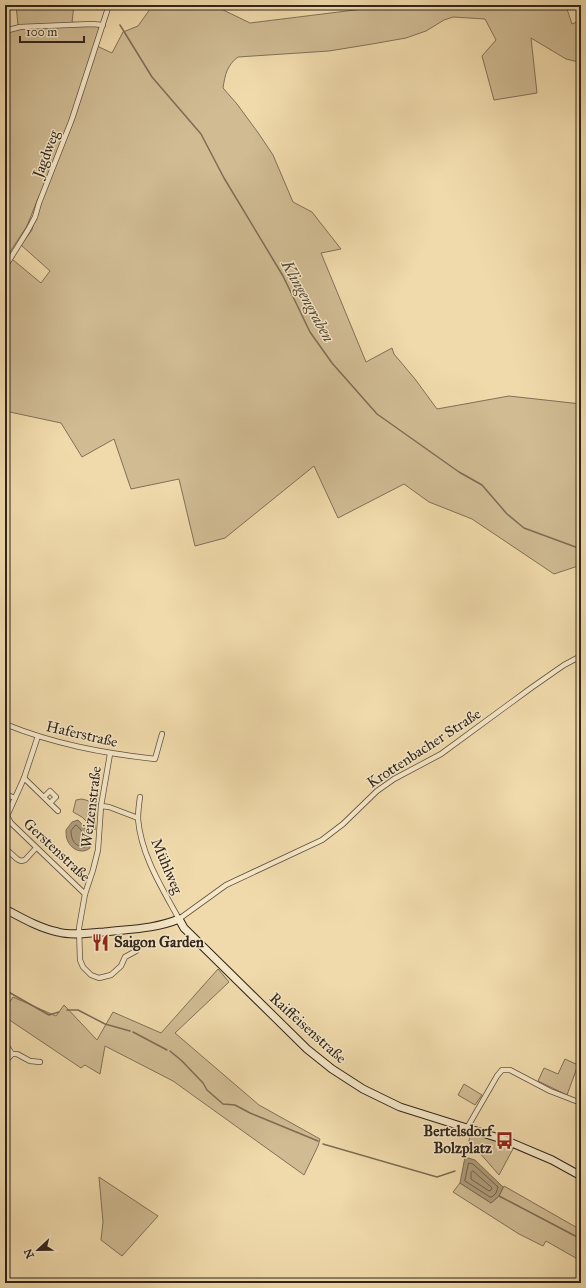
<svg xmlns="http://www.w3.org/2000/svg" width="586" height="1288" font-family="'IM FELL Great Primer',serif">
	<rect width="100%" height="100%" fill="#f0daab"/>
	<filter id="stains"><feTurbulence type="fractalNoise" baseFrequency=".005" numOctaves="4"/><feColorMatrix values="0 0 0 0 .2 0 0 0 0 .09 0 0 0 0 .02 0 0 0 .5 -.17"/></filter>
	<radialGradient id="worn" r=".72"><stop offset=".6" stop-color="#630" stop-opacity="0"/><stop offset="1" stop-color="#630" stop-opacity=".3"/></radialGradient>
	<g fill="#d0bb93" stroke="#807058">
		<path d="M16,5H74L72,22L102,25L97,46L112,53L123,32L138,26L153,5L177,7L183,5H213L250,23L371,8L377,5H569L566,6L572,24L581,20V55L579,62L566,59L531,38L537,93L494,100L482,56L496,40L485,19L453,17L444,20L426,31L406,38L372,44L329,51L238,57C227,65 225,75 223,88L237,104L259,134L273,155L293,202L312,212L341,249L321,253L366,362L392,348L394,354L415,379L437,409L509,396L581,404V565L554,574L472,519L429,502L404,484L338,518L314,466L225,538L195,546L179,479L131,489L114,439L82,457L61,423L5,411V274L12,259L41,283L50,271L21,245L32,230L39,196L27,226L8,255L5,252V29L18,25Z"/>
		<path d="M82,799L96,803L95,830L82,817L73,812L76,800Z"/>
		<path d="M218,969L229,982L175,1033L259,1105L320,1139L318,1146L304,1175L173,1081L105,1046L100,1074L85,1065L81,1068L5,1017V1009L13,997L56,1016L64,1005L97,1040L113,1012L161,1033Z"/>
		<path d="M565,1059L578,1065L567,1095L538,1081L544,1068L558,1074Z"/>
		<path d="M464,1084L482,1095L475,1105L458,1095Z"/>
		<path d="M471,1133L514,1147L499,1175L478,1151L467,1148Z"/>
		<path d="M99,1177L158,1216L122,1256L101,1240L103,1222Z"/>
		<path d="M460,1183L491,1203L499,1196L504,1186L581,1230V1261L546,1241L543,1246L519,1234L453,1192Z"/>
	</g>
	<g fill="#af9c7a" stroke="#7d6c54">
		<path d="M78,820C88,830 88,834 90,848C82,855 70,849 67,839C66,837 66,832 66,830L72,822Z"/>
		<path d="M465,1157L475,1160L503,1187L499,1196L491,1203L460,1183Z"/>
	</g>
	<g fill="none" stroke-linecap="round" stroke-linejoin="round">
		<g stroke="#70604b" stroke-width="1">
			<path d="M76,825C83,830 85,837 86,846L85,847C75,847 71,840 71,831Z"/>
			<path d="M469,1163L473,1164L498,1187L496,1193L492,1197H490L465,1181Z"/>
			<path d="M473,1171L490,1186L492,1188L491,1190L489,1191L471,1179V1173Z"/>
		</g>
		<g stroke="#7d6c54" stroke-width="1.5">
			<path d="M120,25L152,77L201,134L224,178L283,276L310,332L332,363L377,414L459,472L482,485L507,514L524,528L581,549"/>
			<path d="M5,990L49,1015L59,1012"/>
			<path d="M67,1010H78L105,1024L130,1031"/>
			<path d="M133,1032L167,1050"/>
			<path d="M170,1051L182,1061L203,1083L207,1090L223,1104L235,1105L250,1113L318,1141"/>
			<path d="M323,1144L437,1177L455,1171"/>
			<path d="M499,1196L581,1239"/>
		</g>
		<defs>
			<g id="street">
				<path d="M5,31L20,27L92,24L103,25"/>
				<path d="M5,267L28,230L35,217L39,203L72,119L109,5"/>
				<path d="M5,724C54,744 102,753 155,759L162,734"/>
				<path d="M38,736L24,778L7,816L11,823L85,894"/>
				<path d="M110,754L101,806L98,850L93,870L85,894L79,928L80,960L83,967L91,975L99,978L111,975L121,966L125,957L136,951"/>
				<path d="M24,778L58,811"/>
				<path d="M5,794L15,798"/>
				<path d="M44,797L50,791L56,797L50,803"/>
				<path d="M140,797C139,804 138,812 138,819C141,855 162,888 179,919L226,885L322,840L343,824L377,791L394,779L441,754L531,688L564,665L581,656"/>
				<path d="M101,806L109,807L138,818"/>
				<path d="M5,848L17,859L21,861L25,860L36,848"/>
				<path d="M5,962L7,964"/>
				<path d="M5,1043L12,1054L5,1062"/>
				<path d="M12,1054H17L30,1061L40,1062"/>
				<path d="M467,1128L497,1076L502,1070H510L550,1091L581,1103"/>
				<path d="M578,1174L581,1168"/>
			</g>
			<path id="secondary" d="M5,909C22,918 39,928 58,932C72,936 89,933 104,932C129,929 155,929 179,919L184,928L307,1049L332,1069L363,1089L400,1107L505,1140L552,1160L581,1176"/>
		</defs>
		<use href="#street" stroke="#615240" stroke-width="6"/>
		<use href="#secondary" stroke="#31251c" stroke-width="9"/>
		<use href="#street" stroke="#f5e7c8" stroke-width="4.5"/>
		<use href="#secondary" stroke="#f5e7c8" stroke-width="7"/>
	</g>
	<defs>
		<symbol id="restaurant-bare" viewBox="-9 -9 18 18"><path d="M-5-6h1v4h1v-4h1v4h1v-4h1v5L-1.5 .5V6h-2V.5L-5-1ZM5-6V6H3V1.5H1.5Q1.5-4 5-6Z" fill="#8f2418" stroke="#f5e7c8" stroke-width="2.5" paint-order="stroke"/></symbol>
		<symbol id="bus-bare" viewBox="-9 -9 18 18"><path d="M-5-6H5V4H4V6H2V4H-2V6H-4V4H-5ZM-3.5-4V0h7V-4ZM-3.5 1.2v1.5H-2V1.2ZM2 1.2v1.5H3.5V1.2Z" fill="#8f2418" stroke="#f5e7c8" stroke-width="2.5" paint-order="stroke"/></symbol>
	</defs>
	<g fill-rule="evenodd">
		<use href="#restaurant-bare" x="88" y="930" width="25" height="25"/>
		<use href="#bus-bare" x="492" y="1128" width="25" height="25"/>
	</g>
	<g text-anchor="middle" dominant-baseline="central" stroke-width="3" stroke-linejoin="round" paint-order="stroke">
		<g font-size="15" fill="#31251c" stroke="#f5e7c8">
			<text transform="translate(46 154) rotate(-69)">Jagdweg</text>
			<text transform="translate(82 734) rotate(13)">Haferstraße</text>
			<text transform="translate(424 748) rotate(-33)">Krottenbacher Straße</text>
			<text transform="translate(91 807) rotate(-83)">Weizenstraße</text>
			<text transform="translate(57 850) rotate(43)">Gerstenstraße</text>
			<text transform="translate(167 866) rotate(67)">Mühlweg</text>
			<text transform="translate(308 1028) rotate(42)">Raiffeisenstraße</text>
		</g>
		<g font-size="15" font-weight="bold" fill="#31251c" stroke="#f5e7c8" text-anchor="start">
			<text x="114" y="942">Saigon Garden</text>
			<text x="492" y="1131" text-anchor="end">Bertelsdorf<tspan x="492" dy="17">Bolzplatz</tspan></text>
		</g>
		<g font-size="16" font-style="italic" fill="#574938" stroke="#f5e7c8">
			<text transform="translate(308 301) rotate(61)">Klingengraben</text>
		</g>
	</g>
	<rect width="586" height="1288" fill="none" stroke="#f0daab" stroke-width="20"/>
	<rect x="6" y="6" width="574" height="1276" fill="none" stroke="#31251c" stroke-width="2"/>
	<rect x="10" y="10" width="566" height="1268" fill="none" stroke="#31251c"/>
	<g transform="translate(38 1250) rotate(248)" stroke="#f5e7c8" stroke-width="3" paint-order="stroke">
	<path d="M0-3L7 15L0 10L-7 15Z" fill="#31251c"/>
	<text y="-6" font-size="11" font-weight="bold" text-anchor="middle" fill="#31251c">N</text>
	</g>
	<path d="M20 36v6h64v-6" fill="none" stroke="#31251c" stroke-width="2"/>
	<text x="26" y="36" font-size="12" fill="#31251c" stroke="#f5e7c8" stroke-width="3" paint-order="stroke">100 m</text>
	<rect width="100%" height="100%" filter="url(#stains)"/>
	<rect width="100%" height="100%" fill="url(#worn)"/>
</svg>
